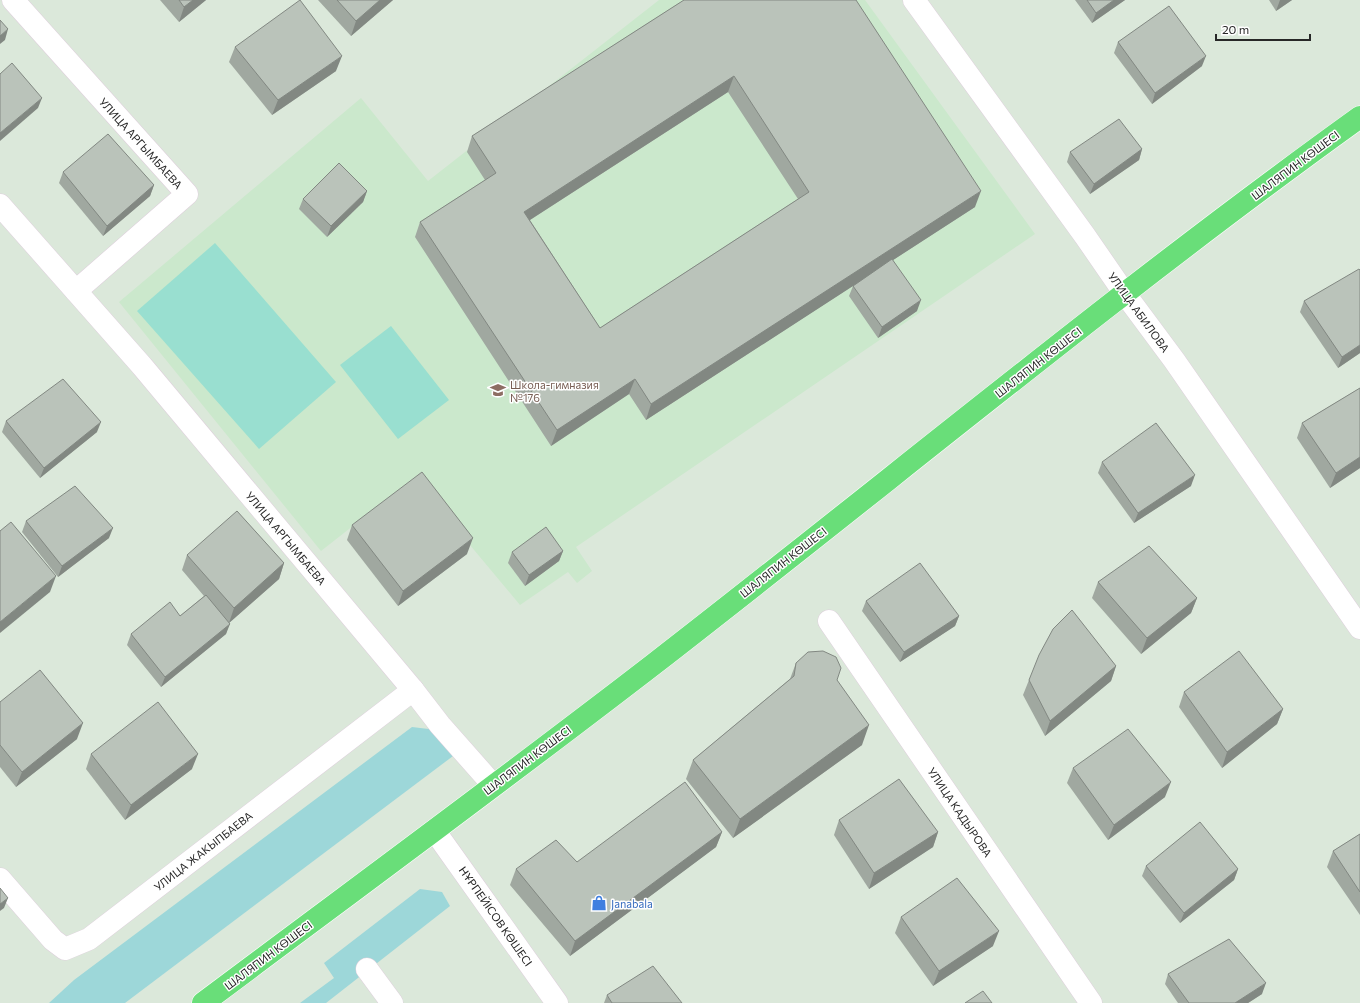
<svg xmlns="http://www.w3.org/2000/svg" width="1360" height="1003" font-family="Commissioner,sans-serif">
	<rect width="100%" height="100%" fill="#dbe8da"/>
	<path fill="#cbe8cc" d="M659,0H865L1035,234L576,547L592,571L577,583L568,572L520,605L414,478L321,551L119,302L361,98L428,181Z"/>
	<g fill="#9dd7d9">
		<path d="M412,727L445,731L461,750L125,1003H49L74,980Z"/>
		<path d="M420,889L442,892L450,906L326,1003H300L334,978L324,963Z"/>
	</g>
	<g fill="#99dfd0">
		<path d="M215,243L336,382L259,449L137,311Z"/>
		<path d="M391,326L449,400L398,439L340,365Z"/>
	</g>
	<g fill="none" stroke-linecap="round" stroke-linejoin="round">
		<defs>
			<g id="minor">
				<path d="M13,0L187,194L76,291"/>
				<path d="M914,0L1085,236L1125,294L1174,360L1360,628"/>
				<path d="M0,205L142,366L413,690L440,725L493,785"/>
				<path d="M829,621L1091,1003"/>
				<path d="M434,830L557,1003"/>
				<path d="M0,879L53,940L65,949L89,939L413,690"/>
				<path d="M367,969L392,1003"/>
			</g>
			<path id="major" d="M203,1003C354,890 505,779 654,664C889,482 1118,291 1360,117"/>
		</defs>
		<use href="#minor" stroke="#ded0dc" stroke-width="23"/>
		<use href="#major" stroke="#fff" stroke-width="23"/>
		<use href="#minor" stroke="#fff" stroke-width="22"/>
		<use href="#major" stroke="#69de79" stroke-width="22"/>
	</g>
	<g fill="#a0a8a0" fill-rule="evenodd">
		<path d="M160,0H206L179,22Z"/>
		<path d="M318,0H393L351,36Z"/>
		<path d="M684,0L975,207L893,260L917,311L878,338L849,296L853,286L854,285L646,420L629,394L551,446L415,237L420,222L485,180L467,152L472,136ZM728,92L798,199L600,328L530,220Z"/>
		<path d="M1075,0H1125L1092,23Z"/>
		<path d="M1269,0H1292L1276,11Z"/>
		<path d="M1118,42L1202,66L1152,104L1114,53Z"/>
		<path d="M235,47L336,71L272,115L229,62Z"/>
		<path d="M1142,149L1139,160L1090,194L1067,162L1070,152Z"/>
		<path d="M63,172L154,185L150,196L103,236L59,183Z"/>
		<path d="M367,191L363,202L327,237L299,209L303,199Z"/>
		<path d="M1360,270V353L1338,368L1300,312L1304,301Z"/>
		<path d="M1360,388V468L1330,488L1297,438L1302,423Z"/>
		<path d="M6,421L97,432L40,478L2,432Z"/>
		<path d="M1102,462L1191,486L1134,523L1098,473Z"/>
		<path d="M26,521L109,538L58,577L22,532Z"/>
		<path d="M352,525L467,554L398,606L347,540Z"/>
		<path d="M563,551L559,561L525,586L508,563L512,552Z"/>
		<path d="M187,555L284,563L279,579L229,623L226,634L161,687L127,645L131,634L180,616L204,596L182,570Z"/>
		<path d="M1098,582L1197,598L1191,613L1141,654L1092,598Z"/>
		<path d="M866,601L959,616L955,626L900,662L862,611Z"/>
		<path d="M796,663L837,680L862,745L733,838L686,779L693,760L790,679Z"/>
		<path d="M1116,666L1111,681L1045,736L1023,695L1029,680Z"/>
		<path d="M1184,692L1283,709L1277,724L1222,768L1179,707Z"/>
		<path d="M0,702L77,739L16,787L0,767Z"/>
		<path d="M91,754L192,769L125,820L86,769Z"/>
		<path d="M1073,768L1165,797L1108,840L1067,783Z"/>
		<path d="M839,820L938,832L933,847L869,889L834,835Z"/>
		<path d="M722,832L716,847L570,956L510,885L516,869L577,862Z"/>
		<path d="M1360,834V915L1327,867L1333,851Z"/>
		<path d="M1146,866L1238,869L1234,880L1180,923L1142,876Z"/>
		<path d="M901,917L993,946L933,986L895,933Z"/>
		<path d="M1168,974L1262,994L1248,1003H1178L1165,984Z"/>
		<path d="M607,995L682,1003H604Z"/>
	</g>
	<g fill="#828882">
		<path d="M193,0H206L179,22L184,7Z"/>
		<path d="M380,0H393L351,36L356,21Z"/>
		<path d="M1114,0H1125L1092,23L1096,13Z"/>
		<path d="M1280,0H1292L1276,11Z"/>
		<path d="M8,29L5,40L0,44V36Z"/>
		<path d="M342,56L336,71L272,115L278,100Z"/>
		<path d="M1206,56L1202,66L1152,104L1155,93Z"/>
		<path d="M734,76L728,92L519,227L524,212Z"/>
		<path d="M42,98L38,108L0,141V133Z"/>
		<path d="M1142,149L1139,160L1090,194L1094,184Z"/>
		<path d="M154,185L150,196L103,236L107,226Z"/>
		<path d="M367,191L363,202L327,237L331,226Z"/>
		<path d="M981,191L975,207L646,420L651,404Z"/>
		<path d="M921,300L917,311L878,338L882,327Z"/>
		<path d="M1360,345V353L1338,368L1342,357Z"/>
		<path d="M635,379L629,394L551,446L557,430Z"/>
		<path d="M101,422L97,432L40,478L44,468Z"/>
		<path d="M1360,457V468L1330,488L1336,473Z"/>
		<path d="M1195,475L1191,486L1134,523L1138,513Z"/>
		<path d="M113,528L109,538L58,577L62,566Z"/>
		<path d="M473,538L467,554L398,606L403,591Z"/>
		<path d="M563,551L559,561L525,586L529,575Z"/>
		<path d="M284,563L279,579L229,623L234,608Z"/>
		<path d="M56,576L50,592L0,633V622Z"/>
		<path d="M1197,598L1191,613L1141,654L1147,638Z"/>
		<path d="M959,616L955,626L900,662L904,652Z"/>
		<path d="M230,624L226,634L161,687L165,677Z"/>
		<path d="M1116,666L1111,681L1045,736L1050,721Z"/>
		<path d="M1283,709L1277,724L1222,768L1227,752Z"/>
		<path d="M83,723L77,739L16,787L22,772Z"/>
		<path d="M869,725L862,745L733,838L740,819Z"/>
		<path d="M198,754L192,769L125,820L131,805Z"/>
		<path d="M1171,782L1165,797L1108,840L1114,825Z"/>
		<path d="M722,832L716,847L570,956L575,941Z"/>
		<path d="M938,832L933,847L869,889L874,873Z"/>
		<path d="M1238,869L1234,880L1180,923L1184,913Z"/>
		<path d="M8,898L4,908L0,911V904Z"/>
		<path d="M999,931L993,946L933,986L939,971Z"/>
		<path d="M1266,983L1262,994L1248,1003H1235Z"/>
	</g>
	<g fill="#bac3ba" stroke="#828882" fill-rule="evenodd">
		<path d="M179,0H193L184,7Z"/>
		<path d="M300,0L342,56L278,100L235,47Z"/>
		<path d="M337,0H380L356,21Z"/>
		<path d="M684,0H856L981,191L651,404L635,379L557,430L420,222L496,173L472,136ZM734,76L809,192L600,328L524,212Z"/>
		<path d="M1087,0H1114L1096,13Z"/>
		<path d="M1169,6L1206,56L1155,93L1118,42Z"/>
		<path d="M0,20L8,29L0,36Z"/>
		<path d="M12,63L42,98L0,133V74Z"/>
		<path d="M1119,119L1142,149L1094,184L1070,152Z"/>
		<path d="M108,134L154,185L107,226L63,172Z"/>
		<path d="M339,163L367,191L331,226L303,199Z"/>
		<path d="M892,259L921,300L882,327L853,286Z"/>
		<path d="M1359,269L1360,270V345L1342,357L1304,301Z"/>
		<path d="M63,379L101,422L44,468L6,421Z"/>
		<path d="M1360,388V457L1336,473L1302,423Z"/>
		<path d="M1156,423L1195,475L1138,513L1102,462Z"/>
		<path d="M422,472L473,538L403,591L352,525Z"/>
		<path d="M75,486L113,528L62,566L26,521Z"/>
		<path d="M237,511L284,563L234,608L187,555Z"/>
		<path d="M11,522L56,576L0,622V531Z"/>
		<path d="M546,527L563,551L529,575L512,552Z"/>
		<path d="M1149,546L1197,598L1147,638L1098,582Z"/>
		<path d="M920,563L959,616L904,652L866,601Z"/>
		<path d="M206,595L230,624L165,677L131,634L170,602L180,616Z"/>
		<path d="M1072,610L1116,666L1050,721L1029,680L1039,655L1053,629Z"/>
		<path d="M823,651L836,657L841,668L837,680L869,725L740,819L693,760L794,676L796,663L808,652Z"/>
		<path d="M1239,651L1283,709L1227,752L1184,692Z"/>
		<path d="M40,670L83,723L22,772L0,745V702Z"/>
		<path d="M158,702L198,754L131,805L91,754Z"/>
		<path d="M1128,729L1171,782L1114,825L1073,768Z"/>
		<path d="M899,779L938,832L874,873L839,820Z"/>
		<path d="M685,782L722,832L575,941L516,869L556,840L577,862Z"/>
		<path d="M1200,822L1238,869L1184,913L1146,866Z"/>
		<path d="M1360,834V892L1333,851Z"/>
		<path d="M957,878L999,931L939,971L901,917Z"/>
		<path d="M0,888L8,898L0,904Z"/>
		<path d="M1229,939L1266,983L1235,1003H1189L1168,974Z"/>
		<path d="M653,966L682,1003H612L607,995Z"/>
		<path d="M983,991L992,1003H965Z"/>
	</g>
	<defs>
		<symbol id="school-bare" viewBox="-9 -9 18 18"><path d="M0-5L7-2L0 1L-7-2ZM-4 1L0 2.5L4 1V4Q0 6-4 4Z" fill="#8d6e63" stroke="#fff" stroke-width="2.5" paint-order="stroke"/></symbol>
		<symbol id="shop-bare" viewBox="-9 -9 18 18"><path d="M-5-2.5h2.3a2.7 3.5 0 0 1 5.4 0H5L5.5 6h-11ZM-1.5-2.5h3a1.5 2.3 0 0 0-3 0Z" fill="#3f7fe0" stroke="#fff" stroke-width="2.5" paint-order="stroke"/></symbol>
	</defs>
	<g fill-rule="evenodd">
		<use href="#school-bare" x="487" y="379" width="22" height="22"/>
		<use href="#shop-bare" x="588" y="892" width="22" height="22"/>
	</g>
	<g text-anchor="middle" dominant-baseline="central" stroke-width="3" stroke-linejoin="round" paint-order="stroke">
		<g font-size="11" fill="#272727" stroke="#fff">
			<text transform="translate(141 143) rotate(48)">УЛИЦА АРГЫМБАЕВА</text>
			<text transform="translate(1295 165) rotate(-37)">ШАЛЯПИН КӨШЕСІ</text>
			<text transform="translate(1139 312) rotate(54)">УЛИЦА АБИЛОВА</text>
			<text transform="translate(1038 362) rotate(-38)">ШАЛЯПИН КӨШЕСІ</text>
			<text transform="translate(286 538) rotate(50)">УЛИЦА АРГЫМБАЕВА</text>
			<text transform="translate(783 562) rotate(-38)">ШАЛЯПИН КӨШЕСІ</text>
			<text transform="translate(527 760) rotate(-37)">ШАЛЯПИН КӨШЕСІ</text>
			<text transform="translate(960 812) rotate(56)">УЛИЦА КАДЫРОВА</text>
			<text transform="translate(203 851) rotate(-38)">УЛИЦА ЖАКЫПБАЕВА</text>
			<text transform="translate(496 916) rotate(55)">НҰРПЕЙІСОВ КӨШЕСІ</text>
			<text transform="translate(268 955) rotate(-37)">ШАЛЯПИН КӨШЕСІ</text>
		</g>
		<g font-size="11" fill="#785e54" stroke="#fff" text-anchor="start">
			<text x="510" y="384">Школа-гимназия<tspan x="510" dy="13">№176</tspan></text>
		</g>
		<g font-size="11" fill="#366cbe" stroke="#fff" text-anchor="start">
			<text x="611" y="903">Janabala</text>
		</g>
	</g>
	<path d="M1216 34v6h94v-6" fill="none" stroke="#272727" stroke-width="2"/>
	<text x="1222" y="34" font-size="12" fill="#272727" stroke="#ffffff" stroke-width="3" paint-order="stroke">20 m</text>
</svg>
